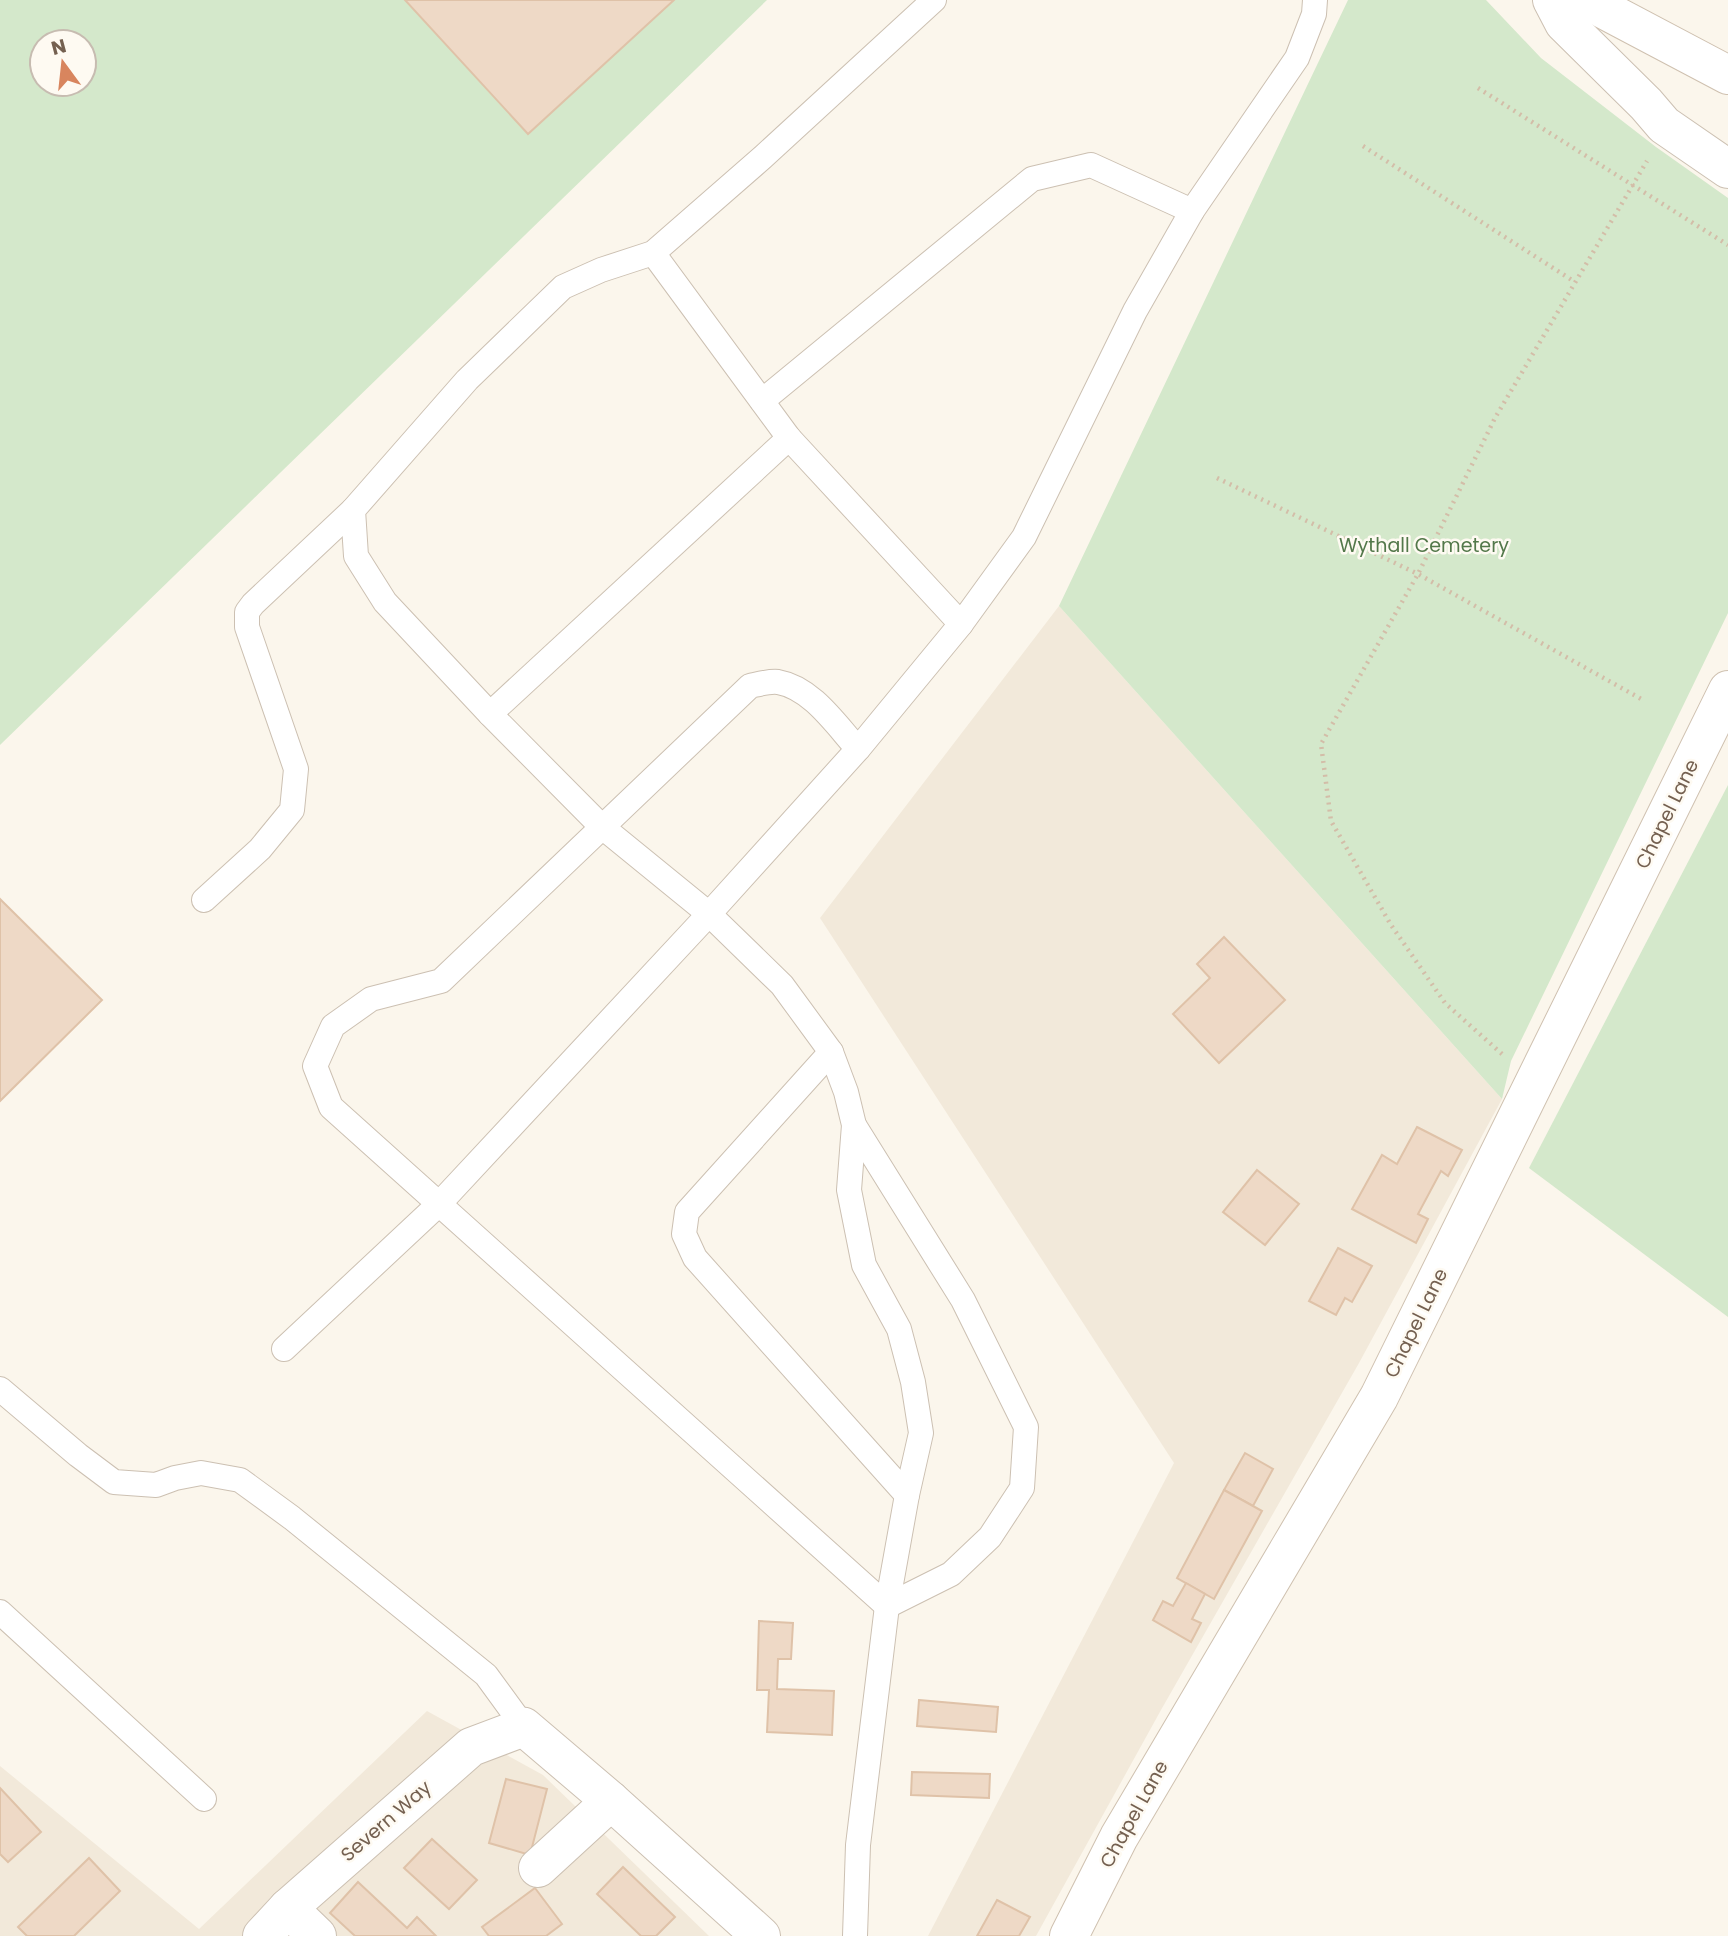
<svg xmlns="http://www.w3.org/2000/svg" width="1728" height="1936" font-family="Poppins,sans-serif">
	<rect width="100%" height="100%" fill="#fbf6ec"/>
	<g fill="#f2e9da">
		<path d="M1059,606L1502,1099L1359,1363L1161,1710L1036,1936H928L1174,1463L820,918Z"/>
		<path d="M427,1711L543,1775L709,1936H0V1766L199,1929Z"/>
	</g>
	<g fill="#d4e8cb" fill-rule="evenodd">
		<path d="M0,0H767L0,745ZM42,42H84V84H42Z"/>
		<path d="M1348,0H1486L1541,58L1656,147L1728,198V613L1511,1061L1502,1099L1059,606Z"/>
		<path d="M1728,785V1317L1529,1168Z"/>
	</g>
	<g fill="#eed9c6" stroke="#dfc2a8" stroke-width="2">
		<path d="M405,0H674L528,134Z"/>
		<path d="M0,899L102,1000L0,1101Z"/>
		<path d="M1224,937L1285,1000L1219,1063L1173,1014L1210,978L1197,964Z"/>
		<path d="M1417,1127L1462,1150L1448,1176L1441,1171L1418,1214L1428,1219L1416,1243L1352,1209L1382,1155L1397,1164Z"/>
		<path d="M1257,1170L1299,1204L1265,1245L1223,1212Z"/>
		<path d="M1338,1248L1372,1266L1352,1302L1345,1298L1336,1315L1309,1301Z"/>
		<path d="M1245,1453L1273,1469L1253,1506L1224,1490Z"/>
		<path d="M1224,1490L1262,1511L1214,1599L1177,1578Z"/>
		<path d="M1186,1583L1205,1594L1192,1619L1201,1623L1191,1642L1153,1620L1163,1601L1173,1606Z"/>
		<path d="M759,1621L793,1623L791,1659H778L777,1689L834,1691L832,1735L767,1732L769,1690H757Z"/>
		<path d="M919,1700L998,1707L996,1732L917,1726Z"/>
		<path d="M912,1772L990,1774L989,1798L911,1795Z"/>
		<path d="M506,1779L547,1789L530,1855L489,1843Z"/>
		<path d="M0,1788L41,1832L8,1862L0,1854Z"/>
		<path d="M432,1839L477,1880L449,1909L404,1868Z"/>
		<path d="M89,1858L120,1891L74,1936H27L18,1927Z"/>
		<path d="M623,1867L675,1917L656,1936H641L597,1894Z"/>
		<path d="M358,1882L407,1928L417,1917L436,1936H355L330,1913Z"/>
		<path d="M535,1888L562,1924L546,1936H489L482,1927Z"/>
		<path d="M997,1900L1030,1917L1019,1936H977Z"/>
	</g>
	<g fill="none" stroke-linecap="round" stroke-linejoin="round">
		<defs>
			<g id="lane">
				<path d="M653,253L789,438L961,624"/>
				<path d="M762,401L1032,179L1091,165L1192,211"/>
				<path d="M490,714L789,438"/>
				<path d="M858,749C836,725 812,688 778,682C769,681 759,684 750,686L441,981L371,999L333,1026L315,1066L331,1107L887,1606"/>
				<path d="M204,900L260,849L292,810L296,769L247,627V612L253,604L353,510"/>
				<path d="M831,1052L687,1212L684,1234L695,1258L907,1495"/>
				<path d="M854,1125L963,1300L1026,1427L1022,1488L990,1537L951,1574L887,1606"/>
				<path d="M284,1349L439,1204L709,914L858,749L961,624L1024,537L1135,311L1192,211L1297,58L1314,14L1315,0"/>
				<path d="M0,1389L78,1455L114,1482L156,1485L175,1478L201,1473L240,1480L292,1518L486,1675L524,1727"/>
				<path d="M0,1612L204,1799"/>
				<path d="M855,1936L858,1845L887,1606L907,1495L921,1433L913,1382L899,1329L864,1265L849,1190L854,1125L846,1092L831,1052L782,985L709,914L601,826L490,714L385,602L356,556L353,510L467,380L563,287L601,270L653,253L763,157L934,0"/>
			</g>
			<g id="street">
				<path d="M1552,0L1564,23L1646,104L1664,125L1728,169"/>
				<path d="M538,1868L611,1801"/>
				<path d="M288,1908L317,1936"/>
				<path d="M262,1936L288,1908L471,1747L524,1727L611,1801L761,1936"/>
			</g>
			<g id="secondary">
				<path d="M1591,0L1603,9L1728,75"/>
				<path d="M1069,1936L1119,1837L1379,1397L1728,690"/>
			</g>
		</defs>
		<use href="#lane" stroke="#ccc0b2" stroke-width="26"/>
		<use href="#street" stroke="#ccc0b2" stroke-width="40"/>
		<use href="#secondary" stroke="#cfc1b0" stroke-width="40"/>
		<g stroke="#d3bda8" stroke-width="4.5" stroke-dasharray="2 5" stroke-linecap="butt">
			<path d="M1478,88L1728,245"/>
			<path d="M1363,146L1575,282"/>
			<path d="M1217,478L1418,574L1643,700"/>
			<path d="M1502,1054L1445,1003L1391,925L1331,821L1321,744L1418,574L1495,418L1647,161"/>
		</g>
		<use href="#lane" stroke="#fff" stroke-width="24"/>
		<use href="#street" stroke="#fff" stroke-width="38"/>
		<use href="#secondary" stroke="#fff" stroke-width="38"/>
	</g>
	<g text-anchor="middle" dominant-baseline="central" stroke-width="5" stroke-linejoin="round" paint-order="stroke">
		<g font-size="19" fill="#53784a" stroke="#fefaf2">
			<text x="1424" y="545">Wythall Cemetery</text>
		</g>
		<g font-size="19" fill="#746050" stroke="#fefaf2">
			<text transform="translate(1667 814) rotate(-64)">Chapel Lane</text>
			<text transform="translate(1416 1323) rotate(-64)">Chapel Lane</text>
			<text transform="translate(1134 1814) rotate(-61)">Chapel Lane</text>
			<text transform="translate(386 1821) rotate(-41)">Severn Way</text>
		</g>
	</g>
	<g transform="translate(63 63) rotate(345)"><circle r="33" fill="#fefaf2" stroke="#c7bcb1" stroke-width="2"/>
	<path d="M0-5L12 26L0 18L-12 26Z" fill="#d8855e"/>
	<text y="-10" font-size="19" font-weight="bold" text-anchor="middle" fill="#746050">N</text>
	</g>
</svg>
